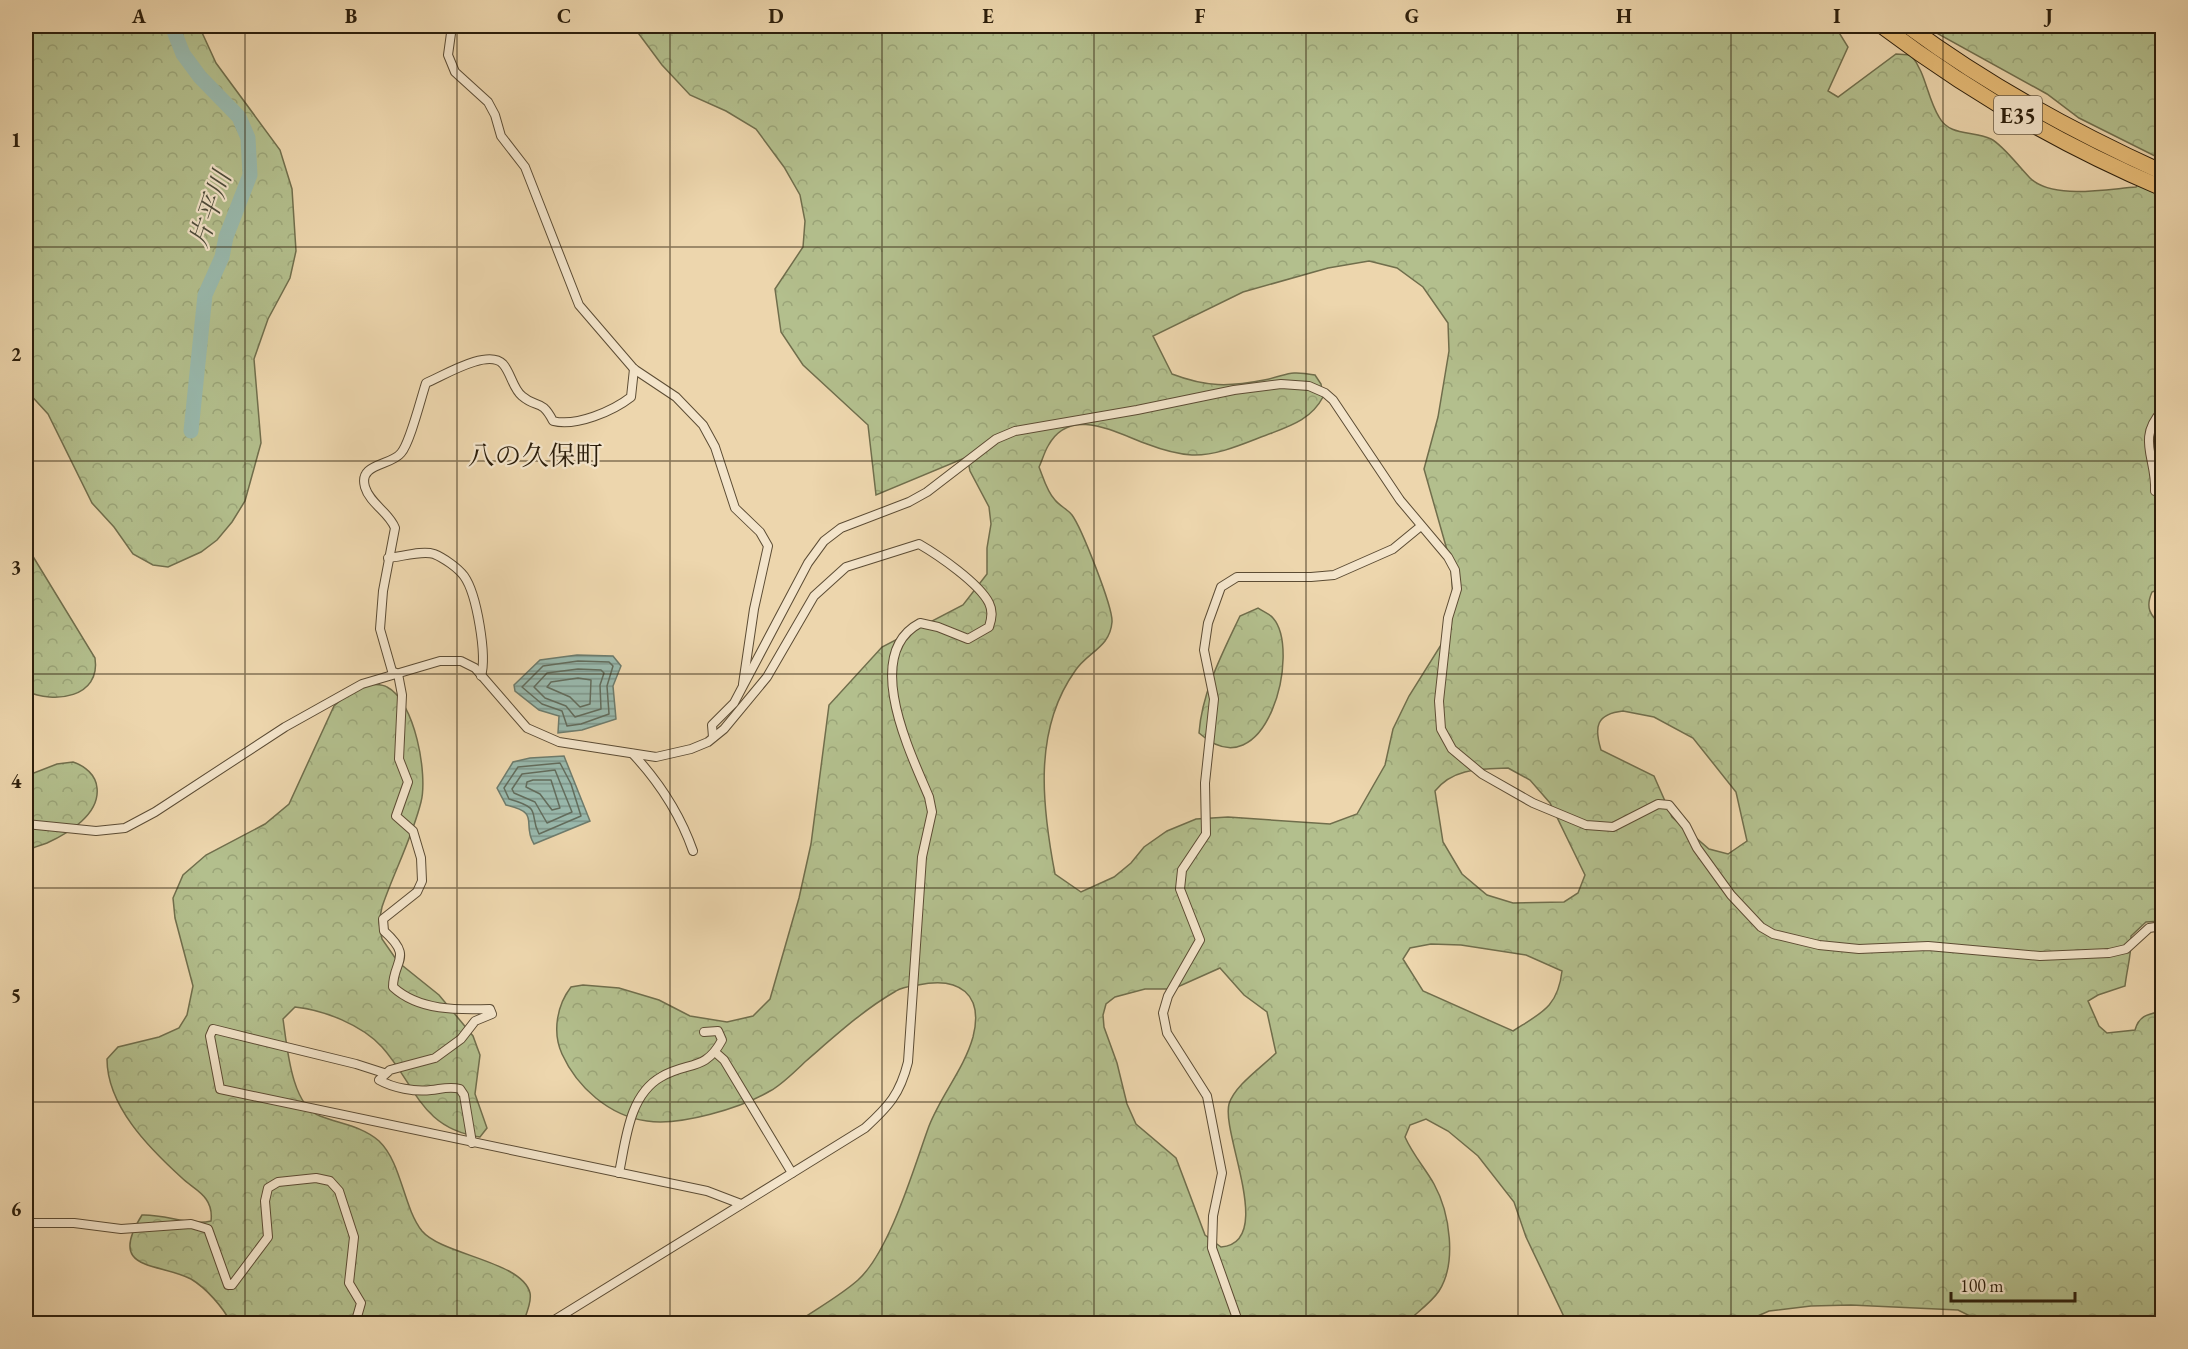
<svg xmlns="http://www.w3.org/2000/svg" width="2188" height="1349" font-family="'EB Garamond','Noto Serif JP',serif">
	<defs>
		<pattern id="forest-crowns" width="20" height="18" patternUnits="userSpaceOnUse" patternTransform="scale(1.5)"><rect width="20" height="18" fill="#b3bf8d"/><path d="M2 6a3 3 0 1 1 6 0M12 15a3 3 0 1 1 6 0" fill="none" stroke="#9aa478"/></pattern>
		<pattern id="water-rules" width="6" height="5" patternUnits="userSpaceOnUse" patternTransform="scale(1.5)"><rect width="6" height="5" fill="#99b9ad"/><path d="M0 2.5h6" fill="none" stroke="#7d968b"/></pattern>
	</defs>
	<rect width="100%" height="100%" fill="#edd6ad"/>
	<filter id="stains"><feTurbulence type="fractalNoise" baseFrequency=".00333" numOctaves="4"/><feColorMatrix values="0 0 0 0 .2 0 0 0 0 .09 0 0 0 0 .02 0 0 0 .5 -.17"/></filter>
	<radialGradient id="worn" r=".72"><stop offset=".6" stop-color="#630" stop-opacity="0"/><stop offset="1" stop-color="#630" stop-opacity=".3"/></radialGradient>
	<g fill="url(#forest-crowns)" stroke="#706e4c" stroke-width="1.5" fill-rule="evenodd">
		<path d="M26,26H199L216,63L280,150L292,189L296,251L290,278L268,319L254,359L261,443L245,501L232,522L217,540L201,552L168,567L153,565L133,554L114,527L92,503L48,414L26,390Z"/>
		<path d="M633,26H1759L1770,28L1776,26H1835L1848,47L1828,91L1838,97L1896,54L1911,55C1926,73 1927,97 1939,117C1950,137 1973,130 1991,139C2003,145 2020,168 2030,178C2052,200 2107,189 2136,187L2161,159L2079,118L2047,94L1931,30L1928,26H2162V588L2152,592C2145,608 2150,615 2162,626V921L2146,922L2131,936C2132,953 2127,968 2125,986L2098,995L2088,1001L2099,1026L2107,1033L2135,1030C2139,1015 2149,1014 2162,1011V1323H1984L1958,1310L1851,1305L1811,1306L1769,1311L1742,1323H1567L1526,1237L1514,1202L1478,1156L1448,1131L1426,1119L1410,1125L1405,1137C1413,1155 1425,1168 1434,1184C1450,1213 1457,1263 1439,1291C1431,1303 1416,1313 1406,1323H796C816,1309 840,1296 858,1280C890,1251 914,1167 929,1126C941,1095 964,1069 973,1037C984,994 959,976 918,985C911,986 902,987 896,991C863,1010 835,1036 806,1061C795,1071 783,1084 770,1091C741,1108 681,1126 647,1121C609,1116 577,1087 562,1054C552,1032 557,1005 571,987L583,985L619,988L659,1000L690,1016L727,1022L753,1016L770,999L799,898L811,844L829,705L882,647L963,605L987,574V548L991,524L989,507L970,471L967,457L876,495L868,425L803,365L781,332L775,289L803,247L805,221L800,195L784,167L756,129L726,111L690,95L662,65ZM1369,261L1397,268L1423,287L1448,323L1449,351L1438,417L1424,469L1451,564L1453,599L1451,629L1409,696L1393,729L1385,765L1357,814L1330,824L1228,817L1196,819L1167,831L1144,847L1131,863L1114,877L1081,892L1055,874C1042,806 1033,730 1075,671C1087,652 1110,648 1112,622C1113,607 1081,527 1072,515C1067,509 1060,506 1055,500C1047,492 1043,477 1039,467C1042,461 1044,453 1048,446C1070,405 1116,433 1147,444C1160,449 1178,454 1192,455C1219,456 1247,442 1272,433C1293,425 1312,418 1323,397L1321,384L1315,375C1287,370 1289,375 1264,380C1229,387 1206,387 1172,374L1153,336L1243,292L1328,268ZM1623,711L1654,717L1693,738L1736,792L1747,841L1728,854L1709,849L1672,817L1654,776L1601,750C1594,727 1596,714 1623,711ZM1508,768L1530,780L1550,803L1585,875L1578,893L1564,902L1513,903L1487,895L1462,874L1443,842L1435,791C1453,768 1480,769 1508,768ZM1431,944L1461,945L1526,955L1562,971C1558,1007 1541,1013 1513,1031L1423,991L1403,959L1410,948ZM1220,968L1244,995L1267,1012L1276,1053C1262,1067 1235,1085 1229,1104C1221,1134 1276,1243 1221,1247L1205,1235L1176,1158L1136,1124L1127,1104L1117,1063L1104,1027L1103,1015L1106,1004L1115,997L1145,989H1173Z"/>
		<path d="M26,545L95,658C101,698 54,704 26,691Z"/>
		<path d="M1258,608C1262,611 1270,614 1273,618C1302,651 1266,793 1199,733C1202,692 1222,654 1240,616Z"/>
		<path d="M369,684C374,685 383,684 387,687C415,701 428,775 421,802C412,838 394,872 382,907L379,922L382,939L398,962L439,995L473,1036L480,1055L475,1094L487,1128L480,1137C420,1128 416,1085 382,1047C362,1025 324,1010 295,1007L283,1019C287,1045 291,1106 320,1116C340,1124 362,1126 379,1141C402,1163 403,1207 422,1231C442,1255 522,1261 530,1293C532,1302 526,1315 523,1323H231C223,1307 206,1288 191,1279C158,1262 106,1272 142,1215C165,1214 191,1226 211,1221C212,1213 211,1206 206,1199C201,1191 189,1185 182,1178C149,1148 107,1106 107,1059L118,1047L159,1037L179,1028L187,1015L193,986L175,918L173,898L183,875L206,855L265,824L289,804L334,706L353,689Z"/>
		<path d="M73,762C85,766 96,775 97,788C100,814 69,833 47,843C39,846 32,847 26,852V776L57,764Z"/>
	</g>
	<g fill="url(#water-rules)" stroke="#6d7b6c" stroke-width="1.5">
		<path d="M577,655L613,656L621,666L613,686L616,719L582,730L558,733L559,716L539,710L515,691L514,685L540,660Z"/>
		<path d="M564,756L590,821L534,844C521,823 542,813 506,805L497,788L513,762L530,758Z"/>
	</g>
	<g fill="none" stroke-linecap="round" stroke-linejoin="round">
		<g stroke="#626c5c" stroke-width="1.5">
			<path d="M578,661L609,662L613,666L607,686L609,714L581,724L567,726L562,711L542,704L522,687L543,666Z"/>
			<path d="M578,669L601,670L604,673L600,685L601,709L575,717L566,706L545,698L534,687L547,673Z"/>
			<path d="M578,678L591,680L590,704L580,707L570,697L547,687L551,682Z"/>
			<path d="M560,763L571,784L581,816L539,834C528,813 544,809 509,799L504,788L518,767Z"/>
			<path d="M555,770L572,812L547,823L535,802L514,793L512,789L522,774Z"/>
			<path d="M533,780H551L560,808L552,810L540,794L526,787L527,782Z"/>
		</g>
		<path stroke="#99b9ad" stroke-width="15" d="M172,26L183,54L200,77L239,117L248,138L250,175L226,237L222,257L205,295L191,431"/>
		<defs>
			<g id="minor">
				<path d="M452,26L448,55L455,72L488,102L495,115L501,136L525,167L579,305L634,369L676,397L703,425L715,447L735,508L760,532L768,546L754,609L743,684"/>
				<path d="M2155,491C2157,459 2136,439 2162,411"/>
				<path d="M388,558C401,557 422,550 434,554C444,558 458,568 464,576C477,594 487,656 481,676"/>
				<path d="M713,737L712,725L734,703L808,563L824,541L841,528L909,502L927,492L996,439L1015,431L1137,410L1234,390L1281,384L1309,386L1325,393L1333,400L1400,500L1448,557L1455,570L1457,589L1448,618L1439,701L1441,729L1452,749L1482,774L1533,803L1586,825L1613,827L1658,804L1669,805L1686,826L1697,848L1731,895L1761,927L1773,934L1819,945L1859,949L1928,946L2040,956L2109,953L2126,949L2149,928L2162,926"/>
				<path d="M633,754C660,783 680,814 693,851"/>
				<path d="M26,824L96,831L125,828L155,812L285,727L362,684L440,661H461L475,668L527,728L559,742L656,757L691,749L708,742L724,729L767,677L814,596L846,567L919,544C938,555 979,583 989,603C993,611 992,618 989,627L968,639L938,627L920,623C861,654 911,754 929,797L932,812L922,857L908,1062C900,1094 889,1106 865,1128L548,1324"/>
				<path d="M715,1052L724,1060L792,1173"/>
				<path d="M384,1073L356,1064L213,1029L210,1036L220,1089L707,1191L741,1204"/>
				<path d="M472,1143L464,1095L460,1089C450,1086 441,1089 431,1090C415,1092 393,1088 379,1080L390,1070L435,1058L461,1039L475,1021L492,1014L490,1009C458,1010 419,1011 393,987C393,960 414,958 384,931L383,919L417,892L422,881L421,858L413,831L396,816L408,782L399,759L402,695L398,674L392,671L380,629L383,591L395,528C389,512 370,504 365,487C358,463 391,466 401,453C410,443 421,398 426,383C443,376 488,348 503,364C511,373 513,389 522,396C537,409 541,398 553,421C576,427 613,411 631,397L634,369"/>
				<path d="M619,1173C626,1140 629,1095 661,1077C688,1061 705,1072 722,1040L718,1031L704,1032"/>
				<path d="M26,1223H74L121,1229L191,1224L208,1229L228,1285H232L268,1237L265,1201L268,1188L278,1182L316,1178L330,1181L339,1191L354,1237L349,1283L361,1303L355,1324"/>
				<path d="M1239,1324L1212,1248L1213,1216L1222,1173L1207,1096L1167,1033L1163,1013L1168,996L1200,940L1180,889L1182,870L1206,834L1205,783L1214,699L1204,650L1208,623L1221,587L1237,577H1311L1334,575L1393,549L1421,526"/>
			</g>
			<g id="motorway">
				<path d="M1882,26C1968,91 2063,146 2162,188"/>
				<path d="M1908,26C1986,84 2074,132 2162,172"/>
			</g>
		</defs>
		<use href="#minor" stroke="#5c4c34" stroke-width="10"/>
		<use href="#motorway" stroke="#2c1e0b" stroke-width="17"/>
		<use href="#minor" stroke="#f3e4ca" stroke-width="8"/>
		<use href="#motorway" stroke="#e6bb76" stroke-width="15"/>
	</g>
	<path fill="none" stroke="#2c1e0b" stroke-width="1.5" stroke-opacity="0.55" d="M245,26V1324M457,26V1324M670,26V1324M882,26V1324M1094,26V1324M1306,26V1324M1518,26V1324M1731,26V1324M1943,26V1324M26,247H2162M26,461H2162M26,674H2162M26,888H2162M26,1102H2162"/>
	<g text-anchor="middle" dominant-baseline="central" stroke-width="4.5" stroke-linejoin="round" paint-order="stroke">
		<rect fill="#f3e4ca" stroke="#685944" stroke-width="1.5" x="1994" y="96" width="48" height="38" rx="4.5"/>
		<g font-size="22" font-weight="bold" fill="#2c1e0b">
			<text x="2018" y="115">E35</text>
		</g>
		<g font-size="26" font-style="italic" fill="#4d4c3c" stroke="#f3e4ca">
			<text transform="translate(210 209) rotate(-71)">片平川</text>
		</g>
		<g font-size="27" fill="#2c1e0b" stroke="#f3e4ca">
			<text x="535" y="455">八の久保町</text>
		</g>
	</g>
	<rect width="2188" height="1349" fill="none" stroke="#edd6ad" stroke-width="66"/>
	<path d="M1951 1292v9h124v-9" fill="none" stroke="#2c1e0b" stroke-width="3"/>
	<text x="1960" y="1292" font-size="18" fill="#2c1e0b" stroke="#f3e4ca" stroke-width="4.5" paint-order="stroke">100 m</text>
	<rect x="33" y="33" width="2122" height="1283" fill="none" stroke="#2c1e0b" stroke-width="2"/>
	<g font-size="20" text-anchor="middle" font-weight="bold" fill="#2c1e0b">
		<text x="139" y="23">A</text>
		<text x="351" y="23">B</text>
		<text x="564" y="23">C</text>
		<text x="776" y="23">D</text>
		<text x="988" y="23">E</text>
		<text x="1200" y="23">F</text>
		<text x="1412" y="23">G</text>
		<text x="1624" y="23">H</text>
		<text x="1837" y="23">I</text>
		<text x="2049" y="23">J</text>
		<text x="16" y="147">1</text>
		<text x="16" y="361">2</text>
		<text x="16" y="574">3</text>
		<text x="16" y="788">4</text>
		<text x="16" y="1002">5</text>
		<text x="16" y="1216">6</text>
	</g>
	<rect width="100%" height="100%" filter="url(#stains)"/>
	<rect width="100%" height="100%" fill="url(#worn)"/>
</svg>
